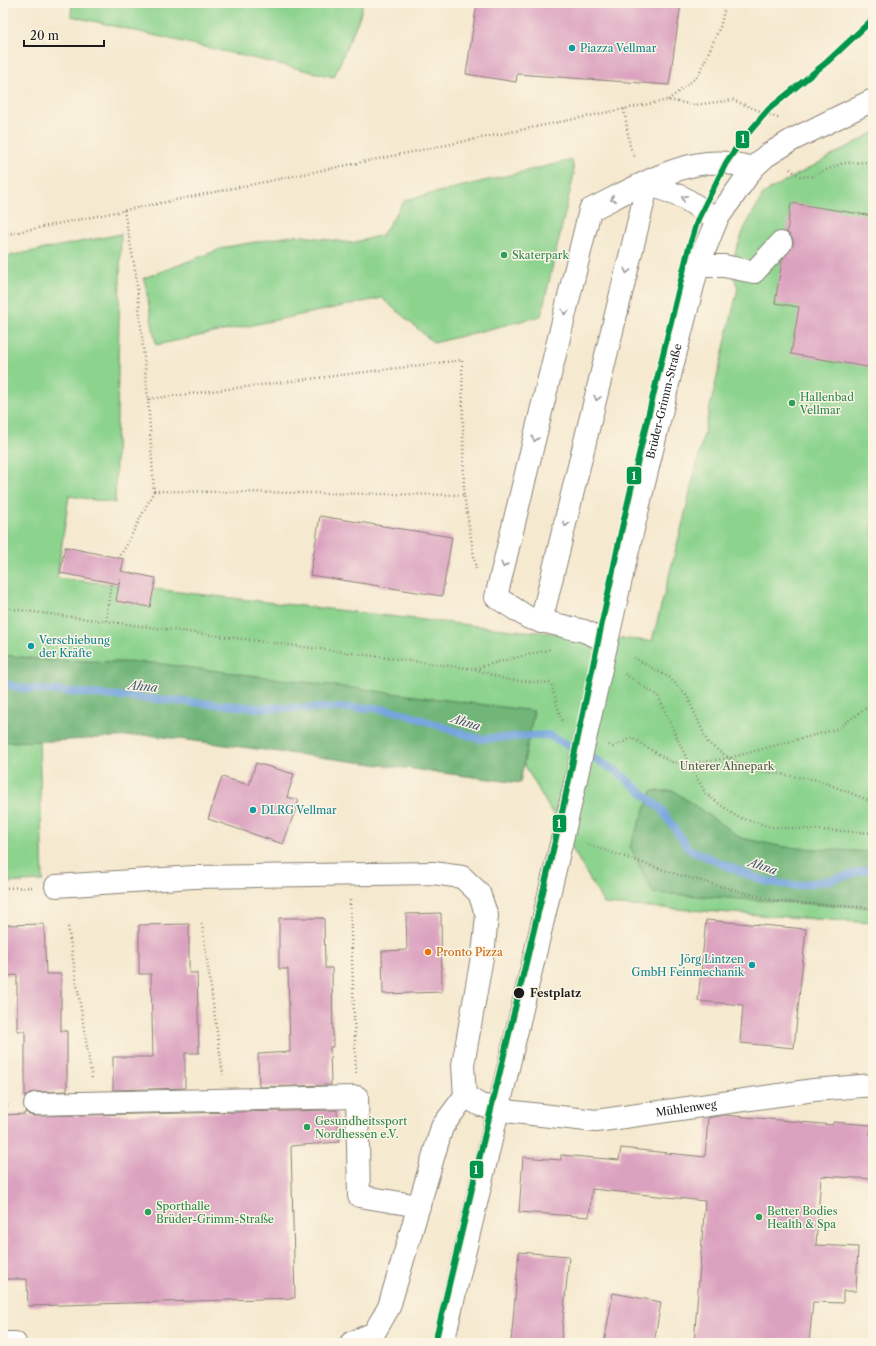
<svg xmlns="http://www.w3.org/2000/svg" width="876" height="1346" font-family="'Libre Caslon Text',serif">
	<rect width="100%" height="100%" fill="#fcf5e5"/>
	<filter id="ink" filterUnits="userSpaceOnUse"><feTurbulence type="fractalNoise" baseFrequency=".025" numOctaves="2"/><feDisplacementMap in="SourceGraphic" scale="8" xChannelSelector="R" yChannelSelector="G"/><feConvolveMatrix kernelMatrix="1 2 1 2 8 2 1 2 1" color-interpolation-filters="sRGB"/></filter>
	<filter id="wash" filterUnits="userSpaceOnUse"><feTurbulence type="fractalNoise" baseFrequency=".012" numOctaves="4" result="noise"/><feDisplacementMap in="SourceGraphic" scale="16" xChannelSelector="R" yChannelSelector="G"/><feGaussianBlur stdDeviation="0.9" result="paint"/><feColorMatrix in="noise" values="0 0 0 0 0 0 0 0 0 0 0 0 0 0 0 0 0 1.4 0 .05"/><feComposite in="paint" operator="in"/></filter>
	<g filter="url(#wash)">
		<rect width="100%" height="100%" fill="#f5e9cf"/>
		<g fill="#8cd38e" stroke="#547855">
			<path d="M72,3H363L360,16L334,77L71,16Z"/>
			<path d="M873,133V923L604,904L524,764L3,720V257L121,234L115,503L69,496L57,578L512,630L652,641L684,518L738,288L730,267L744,229L764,193Z"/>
			<path d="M572,160L574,174L541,316L434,343L382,298L156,345L144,278L226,247L296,235L352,243L382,235L405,200Z"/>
			<path d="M39,739L43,881L3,883V740Z"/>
		</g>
		<g fill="#71b579" stroke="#46684a">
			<path d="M3,655L48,660L154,663L534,711L520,783L148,735L52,741L3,742Z"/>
			<path d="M652,791H674L741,838L784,847L873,852V908L653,893L630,846Z"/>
		</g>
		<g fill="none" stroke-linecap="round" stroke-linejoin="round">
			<path stroke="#74a4de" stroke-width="8" d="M3,683L21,688L261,708H375L399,712L479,739L549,735L617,771L661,809L689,849L741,872L765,881L795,886L830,880L870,869H873"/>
		</g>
		<g id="blocks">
			<g fill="#dba2c0">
				<path d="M477,3H681L669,85L517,74L516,82L466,74Z"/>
				<path d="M791,203L873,216V368L791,354L799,307L775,303L782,260L793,245V239L787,232Z"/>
				<path d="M320,516L452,537L442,596L310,575Z"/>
				<path d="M65,547L124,559L121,571L156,578L150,607L116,601L120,578L119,584L60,573Z"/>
				<path d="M256,763L294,774L287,797L299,800L283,844L208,819L222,777L249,785Z"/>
				<path d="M441,913L442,992L383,994L382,951L407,950L406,914Z"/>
				<path d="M279,918H324L325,968H332L333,1047H330L331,1085L259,1087L258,1054L290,1052L288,969H279Z"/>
				<path d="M706,920L806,929L794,1048L740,1043L743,1005L698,1001Z"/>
				<path d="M44,924L46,974H61V1031H67V1091L35,1092L29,1093L25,1097V1031H17V975L3,976V925Z"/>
				<path d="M189,924V973H197L199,1053H185V1088L113,1090V1057H153L151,974H139V925Z"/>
				<path d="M337,1110L339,1142L291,1146L295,1298L28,1306L27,1279H3V1115L25,1114V1111L29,1115L35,1116Z"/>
				<path d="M724,1115L833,1125V1122L871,1125L870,1135H873V1179L821,1176L816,1245L858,1247L856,1291H843V1303L813,1302L809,1343H694L705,1201L592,1189L589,1217L519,1212L523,1157L561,1160V1155L619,1160L621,1148L705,1157L708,1118Z"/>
				<path d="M519,1252L569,1256L561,1343H511Z"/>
				<path d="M613,1293L661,1302L654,1343H604Z"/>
			</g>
		</g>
	</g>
	<g filter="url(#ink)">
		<use href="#blocks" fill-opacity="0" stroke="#888276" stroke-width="1"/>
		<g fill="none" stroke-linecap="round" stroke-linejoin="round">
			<defs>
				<g id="minor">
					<path d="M698,266H724L754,272L781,243"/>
					<path d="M541,622L648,183L684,198L717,219"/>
					<path d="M607,641L584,631L529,618L496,597L590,210C625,193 668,167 707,163C722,161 738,164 753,168"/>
					<path id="s1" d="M593,704L621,579L673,363L698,266L717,219L753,168L766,156L792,140L873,100"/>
					<path d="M56,886L194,877L433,873L462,877L479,893L487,916L484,946L463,1065L465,1096"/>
					<path d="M35,1104L357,1097L359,1196L419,1206"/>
					<path d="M3,1343H15"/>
					<path id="s2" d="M351,1343L374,1333L389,1307L442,1127L465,1096L480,1105L514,1112L596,1121L814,1090L873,1085"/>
					<path d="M443,1343L569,810"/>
				</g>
			</defs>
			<use href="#minor" stroke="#888276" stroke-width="24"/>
			<g stroke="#888276" stroke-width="2.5" stroke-dasharray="1 3" stroke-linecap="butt">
				<path d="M668,100L698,76L720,27L726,3"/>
				<path d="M624,109L630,147L636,159"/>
				<path d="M790,169L801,177L812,176L843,163L869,162L873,160"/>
				<path d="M124,210L136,275L148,399L462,360L464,495"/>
				<path d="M3,235L668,100L694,105L733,100L780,119"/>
				<path d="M148,399L154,491L464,495L476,569"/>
				<path d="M117,558L124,550L154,491"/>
				<path d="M3,608L474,669L508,680L551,683L561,719L564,721"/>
				<path d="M106,621L111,583"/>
				<path d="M634,658L670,678L687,696L708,743L729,758L753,770L818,780L873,802"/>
				<path d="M475,669L490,664L551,649"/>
				<path d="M625,674L658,696L689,764L706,794L737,817L772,827L873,833"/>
				<path d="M609,745L613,747L632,738L671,762L689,764L729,758L837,729L873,703"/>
				<path d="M586,844L679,875L779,902L873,908"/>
				<path d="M3,888L32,887"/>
				<path d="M350,900L356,1073"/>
				<path d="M202,924L223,1075"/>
				<path d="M68,927L92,1079"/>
				<path d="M3,1106L11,1105"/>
			</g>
			<use href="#minor" stroke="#fff" stroke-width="22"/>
			<defs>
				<path id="minor-bridge" d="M569,810L593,704"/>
			</defs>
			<use href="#minor-bridge" stroke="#888276" stroke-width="24" stroke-linecap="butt"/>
			<use href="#minor-bridge" stroke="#fff" stroke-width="22"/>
			<defs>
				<path id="tram-1" d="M435,1343L563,808L621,532L645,429L688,251L698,219L726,163L739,144L769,109L827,62L873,19"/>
			</defs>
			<use href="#tram-1" stroke="#fcf5e5" stroke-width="9"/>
			<use href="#tram-1" stroke="#00954b" stroke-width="6"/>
		</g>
		<defs><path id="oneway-chevron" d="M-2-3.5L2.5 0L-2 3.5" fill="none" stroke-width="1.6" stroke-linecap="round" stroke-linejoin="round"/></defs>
		<g stroke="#999">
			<use href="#oneway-chevron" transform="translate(684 198) rotate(-153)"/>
			<use href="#oneway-chevron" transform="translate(613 199) rotate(155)"/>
			<use href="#oneway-chevron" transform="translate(627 271) rotate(104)"/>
			<use href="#oneway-chevron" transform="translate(565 312) rotate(104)"/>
			<use href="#oneway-chevron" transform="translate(597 398) rotate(104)"/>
			<use href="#oneway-chevron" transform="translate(535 439) rotate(104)"/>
			<use href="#oneway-chevron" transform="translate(566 524) rotate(104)"/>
			<use href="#oneway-chevron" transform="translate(504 565) rotate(104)"/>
		</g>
	</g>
	<g fill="#0f9aa8" stroke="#fcf5e5" stroke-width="1.5">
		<circle cx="572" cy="48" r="4"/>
		<circle cx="31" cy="646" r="4"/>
		<circle cx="253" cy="810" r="4"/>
		<circle cx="752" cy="965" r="4"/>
	</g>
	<g fill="#2e9e5b" stroke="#fcf5e5" stroke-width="1.5">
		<circle cx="504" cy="255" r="4"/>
		<circle cx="792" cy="403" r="4"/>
		<circle cx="307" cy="1127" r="4"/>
		<circle cx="148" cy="1212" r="4"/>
		<circle cx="759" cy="1217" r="4"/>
	</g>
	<circle fill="#e8710a" stroke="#fcf5e5" stroke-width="1.5" cx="428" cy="952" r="4"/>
	<circle fill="#1c1c1c" stroke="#fcf5e5" stroke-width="1.5" cx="519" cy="993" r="6"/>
	<g text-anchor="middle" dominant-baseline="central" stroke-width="3" stroke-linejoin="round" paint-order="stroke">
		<g font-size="11" fill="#0d838f" stroke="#fcf5e5" text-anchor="start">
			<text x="580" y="48">Piazza Vellmar</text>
			<text x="39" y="640">Verschiebung<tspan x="39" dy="13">der Kräfte</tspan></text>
			<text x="261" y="810">DLRG Vellmar</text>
			<text x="744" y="959" text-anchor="end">Jörg Lintzen<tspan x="744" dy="13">GmbH Feinmechanik</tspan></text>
		</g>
		<g font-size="11" fill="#27864d" stroke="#fcf5e5" text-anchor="start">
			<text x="512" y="255">Skaterpark</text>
			<text x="800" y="397">Hallenbad<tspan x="800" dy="13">Vellmar</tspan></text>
			<text x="315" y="1121">Gesundheitssport<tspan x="315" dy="13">Nordhessen e.V.</tspan></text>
			<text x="156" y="1206">Sporthalle<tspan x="156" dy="13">Brüder-Grimm-Straße</tspan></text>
			<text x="767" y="1211">Better Bodies<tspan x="767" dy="13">Health &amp; Spa</tspan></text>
		</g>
		<g font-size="11" fill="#1c1c1c" stroke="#fcf5e5">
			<text stroke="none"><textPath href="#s1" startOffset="311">Brüder-Grimm-Straße</textPath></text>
			<text stroke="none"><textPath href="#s2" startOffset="507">Mühlenweg</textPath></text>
		</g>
		<g font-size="11" fill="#435c44" stroke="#fcf5e5">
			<text x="727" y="766">Unterer Ahnepark</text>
		</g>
		<g font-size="11" fill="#c56008" stroke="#fcf5e5" text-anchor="start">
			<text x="436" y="952">Pronto Pizza</text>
		</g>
		<g font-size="11" font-weight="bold" fill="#1c1c1c" stroke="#fcf5e5" text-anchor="start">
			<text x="530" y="993">Festplatz</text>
		</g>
		<g font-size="12" font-style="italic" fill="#445973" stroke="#fcf5e5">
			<text transform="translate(143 686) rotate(5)">Ahna</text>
			<text transform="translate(466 722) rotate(17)">Ahna</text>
			<text transform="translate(763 866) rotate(18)">Ahna</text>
		</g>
	</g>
	<g stroke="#fcf5e5" stroke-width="1.5">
		<rect x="735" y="130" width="15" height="19" rx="4" fill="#00954b"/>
		<rect x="626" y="466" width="16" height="19" rx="4" fill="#00954b"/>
		<rect x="552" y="814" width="15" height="19" rx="4" fill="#00954b"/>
		<rect x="469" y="1160" width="15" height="19" rx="4" fill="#00954b"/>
	</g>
	<g font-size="11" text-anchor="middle" font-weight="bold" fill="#fff">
		<text x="743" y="143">1</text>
		<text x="634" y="480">1</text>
		<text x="559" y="828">1</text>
		<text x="476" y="1174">1</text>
	</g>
	<rect width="876" height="1346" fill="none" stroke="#fcf5e5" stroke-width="16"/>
	<path d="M24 40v6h80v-6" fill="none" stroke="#1c1c1c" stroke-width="2"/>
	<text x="30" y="40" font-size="12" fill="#1c1c1c" stroke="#fcf5e5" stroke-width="3" paint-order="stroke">20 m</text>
</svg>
